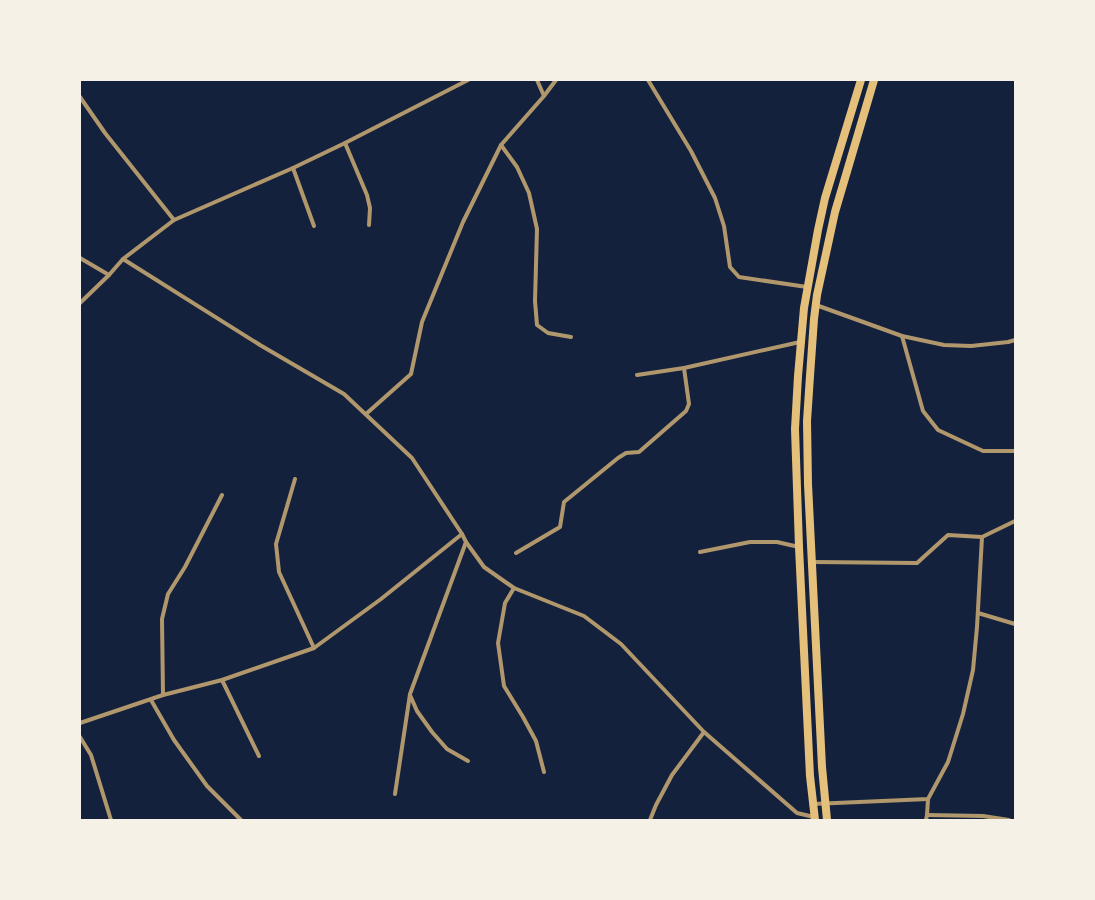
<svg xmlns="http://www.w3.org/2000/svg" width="1095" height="900" font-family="'Source Sans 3',sans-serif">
	<rect width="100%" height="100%" fill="#14213d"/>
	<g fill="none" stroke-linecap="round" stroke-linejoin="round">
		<g stroke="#b1986c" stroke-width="4">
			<path d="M537,80L544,96"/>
			<path d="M648,80L691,151L715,198L724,226L730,267L739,277L807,287"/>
			<path d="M80,97L105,133L174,220"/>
			<path d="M345,143L367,195L370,208L369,225"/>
			<path d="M501,145L517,167L529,193L537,229L535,301L537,325L548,333L571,337"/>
			<path d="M293,168L314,226"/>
			<path d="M80,258L109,275"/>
			<path d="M123,259L260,345L344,394L412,458L462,534L466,542L484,567L514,588L584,616L621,644L704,732L797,813L814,817"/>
			<path d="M80,303L109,275L123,259L174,220L293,168L345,143L468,80"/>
			<path d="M816,305L902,336L944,345L971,346L1008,342L1015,340"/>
			<path d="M902,336L923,411L938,430L983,451H1015"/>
			<path d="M637,375L684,368L800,342"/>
			<path d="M366,414L411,374L422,322L463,222L501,145L544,96L556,80"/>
			<path d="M295,479L276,544L279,572L314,648"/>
			<path d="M700,552L750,542H777L799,547"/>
			<path d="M516,553L560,527L564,502L618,458L626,453L639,452L686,411L689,404L684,368"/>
			<path d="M812,562L917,563L948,535L982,537L1015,521"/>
			<path d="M514,588L505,603L498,643L504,686L523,717L536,741L544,772"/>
			<path d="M978,613L1015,624"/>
			<path d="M222,680L259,756"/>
			<path d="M163,695L162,619L168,594L185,567L222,495"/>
			<path d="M410,695L417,711L432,732L447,749L468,761"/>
			<path d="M151,700L174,740L207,786L241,820"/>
			<path d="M80,723L163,695L222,680L314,648L381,599L462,534"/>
			<path d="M80,737L91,755L111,820"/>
			<path d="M395,794L410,694L466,542"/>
			<path d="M813,804L928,799L948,762L963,714L973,670L977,627L982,537"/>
			<path d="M927,815L983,816L1009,820"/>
			<path d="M650,820L656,805L672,775L704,732"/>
			<path d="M926,820L927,815L928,799"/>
		</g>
		<g stroke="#e5c07b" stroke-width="8">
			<path d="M815,820L810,776L799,547L795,429L798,376L804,308L818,230L825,198L861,80"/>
			<path d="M827,820L822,767L808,484L807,421L810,376L814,319L817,295L835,212L874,80"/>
		</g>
	</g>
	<rect width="1095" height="900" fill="none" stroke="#f6f1e7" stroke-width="162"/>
</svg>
